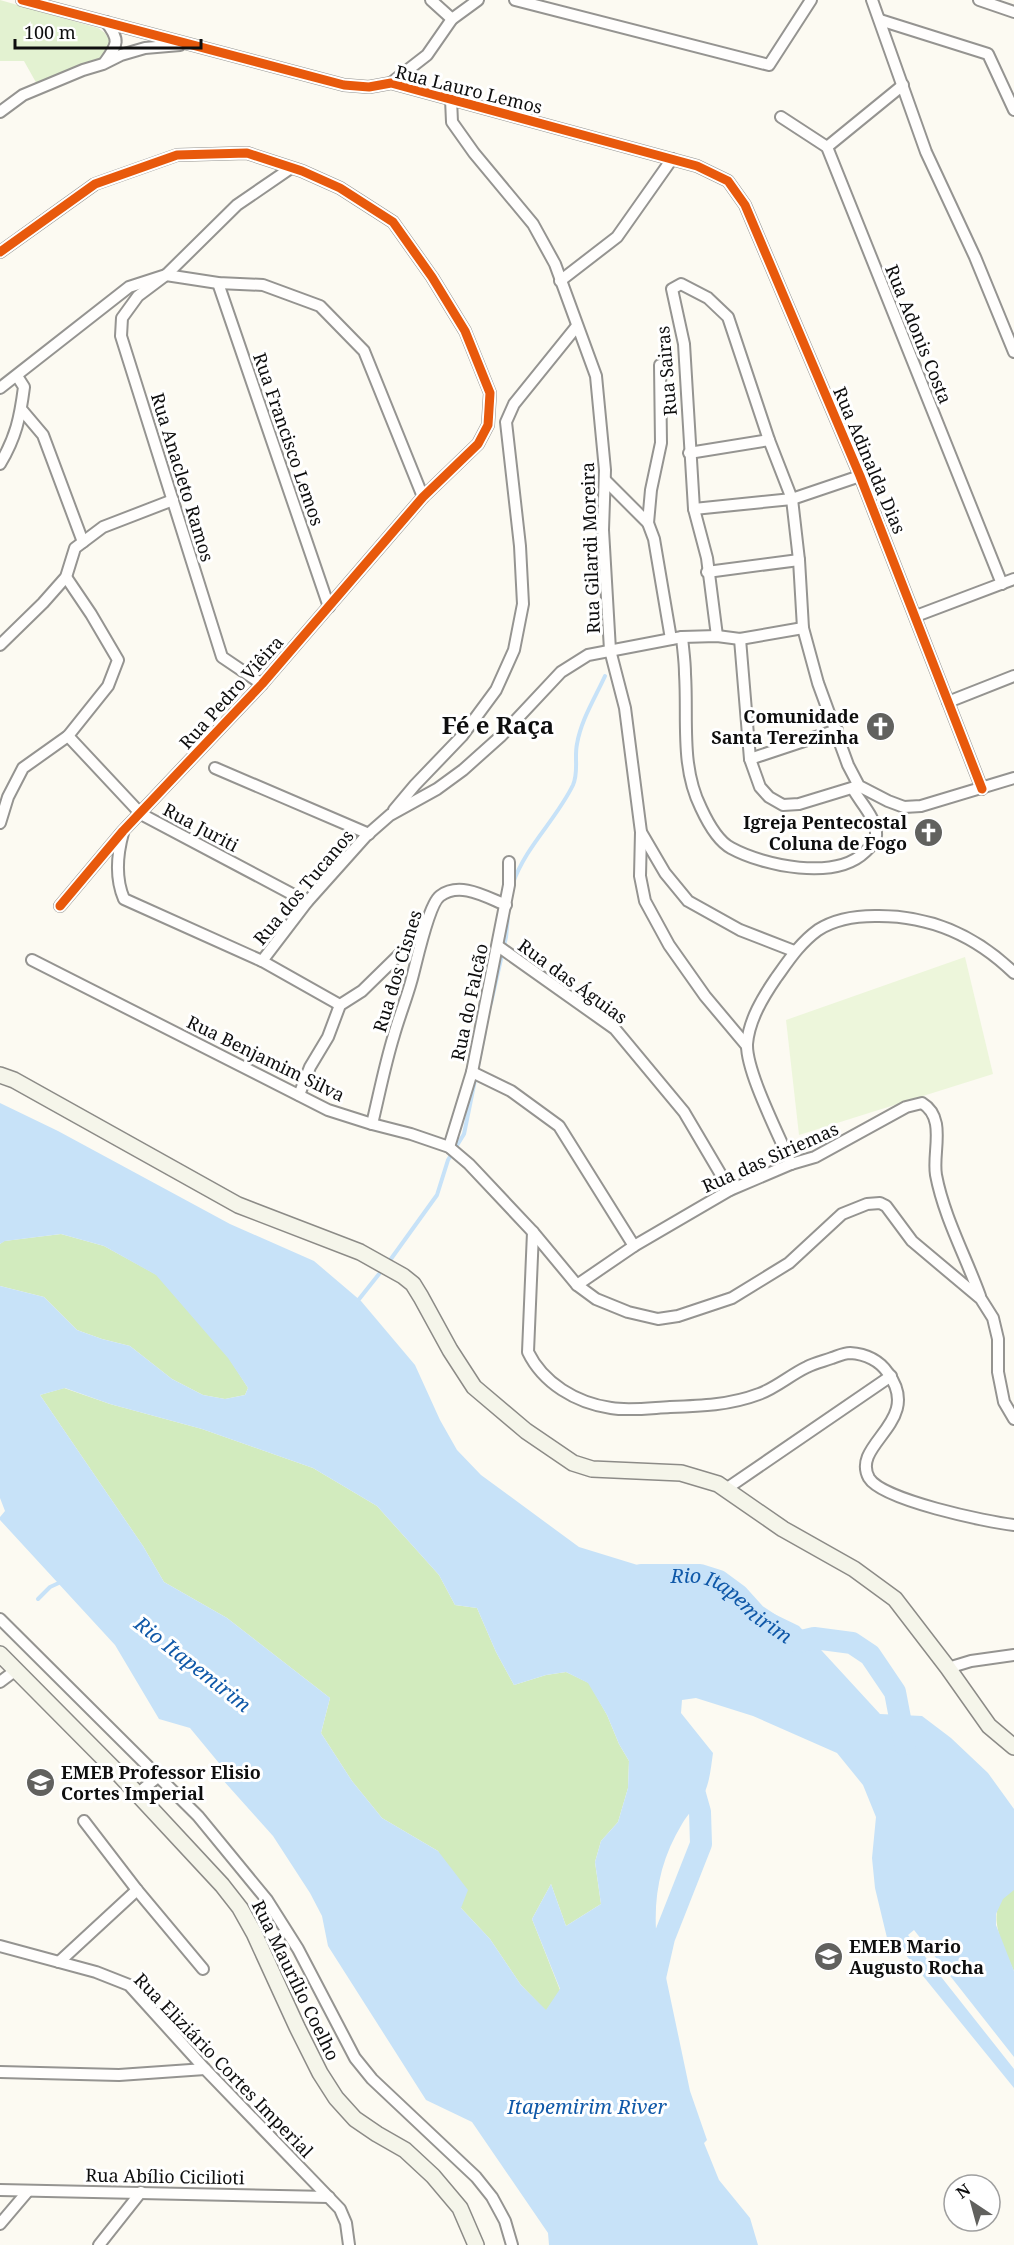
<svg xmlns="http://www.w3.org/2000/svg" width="1014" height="2245" font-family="'Noto Serif',serif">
	<rect width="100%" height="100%" fill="#fcfaf2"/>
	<path fill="#e3f2d1" d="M0,0L98,28L105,33L112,45L100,58L38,86L24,61H0Z"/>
	<g fill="#d2ebbe">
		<path d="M61,1234L104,1246L157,1275L229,1358L248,1388L245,1395L225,1399L203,1395L172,1379L130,1346L102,1339L77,1330L44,1297L0,1286V1244L4,1241Z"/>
		<path d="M64,1388L110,1404L202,1429L313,1468L377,1506L439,1575L455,1605L477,1608L496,1652L514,1685L546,1675L566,1672L589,1683L607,1715L619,1744L629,1761L628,1788L618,1822L601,1841L595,1862L601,1904L566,1926L551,1884L532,1919L560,1990L546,2011L521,1985L490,1939L461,1908L438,1851L382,1818L352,1781L321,1733L330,1698L227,1618L164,1582L143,1546L40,1395Z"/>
		<path d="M1011,1890H1014V1971C1004,1946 982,1911 1011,1890Z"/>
	</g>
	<path fill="#edf6db" d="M965,957L993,1074L799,1135L786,1020Z"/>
	<path fill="#c7e2f8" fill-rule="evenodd" d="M0,1103L58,1131L230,1224L314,1261L361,1301L415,1365L440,1420L457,1450L481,1475L579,1547L709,1587L768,1611L799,1626L880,1714L922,1716L951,1738L988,1773L1014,1809V1890L1003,1899L996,1914V1925L1014,1971V2057L914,1930L908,1935L1014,2069V2088L897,1944L888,1942L875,1888L872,1858L876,1817L863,1785L837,1753L753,1716L696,1698L682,1700L681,1713L713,1753C711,1767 710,1781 704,1794C698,1805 688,1813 682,1824C662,1857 654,1891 656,1930L690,2091L707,2140L704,2143L719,2180L750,2218L758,2245H549L548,2233L472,2122L426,2100L328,1946L322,1916L310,1893L273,1836L222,1779L228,1774L190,1728L159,1719L115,1645L0,1520V1517L5,1511L0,1498V1286L44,1297L77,1330L102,1339L130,1346L172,1379L203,1395L225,1399L245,1395L248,1388L228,1358L156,1275L104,1246L61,1234L5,1241L0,1244ZM65,1388L110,1404L202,1429L313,1468L377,1506L439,1575L455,1605L477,1608L496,1652L514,1685L546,1675L566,1672L588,1683L607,1715L619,1744L629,1761L628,1788L618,1822L601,1841L595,1862L601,1904L566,1926L551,1884L532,1919L560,1989L546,2010L521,1985L490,1939L461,1908L468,1890L438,1851L382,1818L352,1781L321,1733L330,1698L227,1618L164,1582L143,1546L40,1395Z"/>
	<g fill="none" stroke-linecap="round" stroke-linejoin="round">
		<g stroke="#c7e2f8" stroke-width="4">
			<path d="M513,883C526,846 556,820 573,785C579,771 574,758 577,744C581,720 595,698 605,676"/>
			<path d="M491,1003L506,937L508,917"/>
			<path d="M388,1263L437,1195L448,1160L464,1134L485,1031"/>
			<path d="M356,1303L383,1269"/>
			<path d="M38,1599L50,1587L61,1582"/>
		</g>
		<g stroke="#c7e2f8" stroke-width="22">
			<path id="s1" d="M641,1575H700L719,1581L738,1595L756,1615L797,1642L814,1638L852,1643L870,1655L895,1692L905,1744"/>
			<path d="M654,1982L664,1938L701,1844L700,1812L689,1773"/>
		</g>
		<defs>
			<g id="street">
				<path d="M22,0L344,85L369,87L391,83L697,166L728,181L745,205L860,476L982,789"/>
				<path d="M431,0L452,19"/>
				<path d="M515,0L769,65L811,0"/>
				<path d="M872,0L926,152L975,257L1014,352"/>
				<path d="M979,0L1014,12"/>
				<path d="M880,20L988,54L1014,110"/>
				<path d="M105,62C118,44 120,40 106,22"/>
				<path d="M391,83L427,55L452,19L478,0"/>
				<path d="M451,99L452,122L474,153L533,224L555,264L596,376L605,470L603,530L610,650L625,708L641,832L665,873L688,901L740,930L794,951"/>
				<path d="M0,112L23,95L83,70L103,64L121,55L145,48L180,45"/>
				<path d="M781,117L827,147L1002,584"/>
				<path d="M827,147L903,85"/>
				<path d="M0,252L95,184L177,155L247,153L302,171L340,188L393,222L432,277L465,331L490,393L488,425L478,444L423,497L262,684L123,831L60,906"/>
				<path d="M560,281L617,237L672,159"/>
				<path d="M218,283L329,607"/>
				<path d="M0,388L129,287L166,275L218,283L263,285L320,306L364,351L423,497"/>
				<path d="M21,409L43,435L83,542"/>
				<path d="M689,453L769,440"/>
				<path d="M0,464C16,437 20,418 24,387L17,376"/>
				<path d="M605,480L648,523L654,539L671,639"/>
				<path d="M694,509L792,499L860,476"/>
				<path d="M648,523L651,490L661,443L660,365"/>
				<path d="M707,572L799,560"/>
				<path d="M916,616L1014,579"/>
				<path d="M717,636L707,558L694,509L684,344L672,289L681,284L708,298L728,317L769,440L792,499L799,560L803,628L818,683L848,765L859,786L888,801L904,807L921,806L1014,778"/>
				<path d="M682,637C683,649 685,661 685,674C688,719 680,766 701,808C707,821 718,841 731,848C764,866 835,881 865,852C871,846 877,842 876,833C876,818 860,802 853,789"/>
				<path d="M740,639L750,759L760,787L769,797L783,805L799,804L858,786"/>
				<path d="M0,645L43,603L66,577L75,548L103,527L173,500"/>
				<path d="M262,684L222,657L121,336L122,318L138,296L166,275L237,205L291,168"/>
				<path d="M948,702L1014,676"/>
				<path d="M68,736L141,814L307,902"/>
				<path d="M750,759L837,730"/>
				<path d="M215,768L369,834"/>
				<path d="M394,810L415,785L462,736L496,690L514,650L523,604L520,546L506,422L514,404L577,326"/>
				<path d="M0,823L8,797L23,768L68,736L108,686L118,660L91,614L66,577"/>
				<path d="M641,832L640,876L645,901L669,945L705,996L747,1046"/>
				<path d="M123,833C117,855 115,878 124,899L262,961L340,1005"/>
				<path d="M498,946L615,1029L684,1112L730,1190"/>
				<path d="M32,960L328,1110L372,1124L411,1134L449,1147L469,1164L533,1232L577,1285L596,1299L628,1312L658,1319L678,1316L732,1298L789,1263L842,1214L867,1204L880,1203L886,1206L912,1241L981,1299L993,1318L998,1339V1372L1004,1402L1014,1419"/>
				<path d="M262,961L307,902L366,836L390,815L437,789L463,770L501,736L561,672L588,655L682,637L717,636L740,639L803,628"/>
				<path d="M472,1072L511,1091L559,1126L634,1246"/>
				<path d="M299,1095L310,1067L328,1037L340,1005L362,991L407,947L425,923"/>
				<path d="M372,1124C379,1095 385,1064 394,1035C399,1017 406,1000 411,982C416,965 428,905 440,896C460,881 486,897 506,905"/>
				<path d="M449,1147L472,1072L509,885V862"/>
				<path d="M791,1164C780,1137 746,1072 747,1044C749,1020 763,997 776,978C789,960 800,943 818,930C835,919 855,916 875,916C929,915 975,935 1014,973"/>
				<path d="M533,1232L528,1352C543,1383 576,1403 611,1408C629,1411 651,1408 670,1407C701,1406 730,1405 759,1394C776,1388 790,1375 807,1367C815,1363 824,1361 832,1358C838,1356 844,1353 850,1353C866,1354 879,1360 888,1373C924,1422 850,1444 869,1478C882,1500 987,1522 1014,1525"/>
				<path d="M577,1285L634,1246L730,1190L791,1164L815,1157L906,1107L922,1103C947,1118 932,1152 936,1175C944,1217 966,1257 980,1296"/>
				<path d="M726,1489L891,1376"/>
				<path d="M0,1619L198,1816L267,1900L298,1949L355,2058L372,2079L476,2177L492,2197L505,2221L512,2245"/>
				<path d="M948,1668L971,1661L1014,1655"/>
				<path d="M0,1682L16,1670"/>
				<path d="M137,1794L159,1776"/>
				<path d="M84,1821L137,1890L203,1969"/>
				<path d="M0,1946L96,1972L129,1985L205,2069L340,2209L346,2223L349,2245"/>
				<path d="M59,1962L137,1890"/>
				<path d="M0,2072L119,2075L205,2069"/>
				<path d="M0,2190L329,2197"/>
				<path d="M0,2224L28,2191"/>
				<path d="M99,2245L141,2192"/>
			</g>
			<g id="secondary">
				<path d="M0,1075L14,1080L238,1205L360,1252L403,1276L413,1284L421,1297L450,1350L474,1387L526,1431L573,1463L592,1469L681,1473L718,1484L783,1529L854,1569L895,1599L948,1668L989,1726L1014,1747"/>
				<path d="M0,1654L116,1771L222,1885L240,1908L254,1933L297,2027L320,2073L336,2098L355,2119L377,2134L405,2150L433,2176L460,2208L476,2245"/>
			</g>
		</defs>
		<use href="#street" stroke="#959491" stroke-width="14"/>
		<use href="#secondary" stroke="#8c8b87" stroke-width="18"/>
		<use href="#street" stroke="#fffefd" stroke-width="10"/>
		<use href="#secondary" stroke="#f5f5ea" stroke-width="15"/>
		<defs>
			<g id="cycleway">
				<path d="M22,0L344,85L369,87L391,83L697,166L728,181L745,205L860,476L982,789"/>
				<path d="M0,252L95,184L177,155L247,153L302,171L340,188L393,222L432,277L465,331L490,393L488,425L478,444L423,497L262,684L123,831L60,906"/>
			</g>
		</defs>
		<use href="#cycleway" stroke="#fff" stroke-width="13"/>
		<use href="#cycleway" stroke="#e8590c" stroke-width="9"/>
	</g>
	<defs>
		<symbol id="church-disc" viewBox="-11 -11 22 22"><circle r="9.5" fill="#61615e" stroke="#fff"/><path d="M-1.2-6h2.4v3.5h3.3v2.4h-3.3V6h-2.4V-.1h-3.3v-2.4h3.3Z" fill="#fff"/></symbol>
		<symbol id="school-disc" viewBox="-11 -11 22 22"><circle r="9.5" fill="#61615e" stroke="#fff"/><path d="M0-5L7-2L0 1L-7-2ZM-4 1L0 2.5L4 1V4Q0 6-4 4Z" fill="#fff"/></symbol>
	</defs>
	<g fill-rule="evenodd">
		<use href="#church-disc" x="864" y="710" width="33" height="33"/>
		<use href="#church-disc" x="912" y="816" width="33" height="33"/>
		<use href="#school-disc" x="24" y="1766" width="33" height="33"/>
		<use href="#school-disc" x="812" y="1940" width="33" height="33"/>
	</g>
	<g text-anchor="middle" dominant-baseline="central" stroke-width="6" stroke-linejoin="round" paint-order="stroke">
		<g font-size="18" fill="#0e0e0e" stroke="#fff">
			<text transform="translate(469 89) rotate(14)">Rua Lauro Lemos</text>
			<text transform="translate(919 334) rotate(68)">Rua Adonis Costa</text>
			<text transform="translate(666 371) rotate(-95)">Rua Sairas</text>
			<text transform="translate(289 439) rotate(71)">Rua Francisco Lemos</text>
			<text transform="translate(870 460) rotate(67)">Rua Adinalda Dias</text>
			<text transform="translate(183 477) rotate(73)">Rua Anacleto Ramos</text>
			<text transform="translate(590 548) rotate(-92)">Rua Gilardi Moreira</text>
			<text transform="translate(231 692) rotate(-48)">Rua Pedro Viêira</text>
			<text transform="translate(201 827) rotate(28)">Rua Juriti</text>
			<text transform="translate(303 887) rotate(-50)">Rua dos Tucanos</text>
			<text transform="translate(397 971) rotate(-73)">Rua dos Cisnes</text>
			<text transform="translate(573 981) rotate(36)">Rua das Águias</text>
			<text transform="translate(469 1002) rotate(-78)">Rua do Falcão</text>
			<text transform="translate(266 1058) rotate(26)">Rua Benjamim Silva</text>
			<text transform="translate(770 1157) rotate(-24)">Rua das Siriemas</text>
			<text transform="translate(296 1980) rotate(64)">Rua Maurílio Coelho</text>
			<text transform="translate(224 2065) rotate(46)">Rua Eliziário Cortes Imperial</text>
			<text transform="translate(165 2176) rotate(1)">Rua Abílio Cicilioti</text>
		</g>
		<g font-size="18" font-weight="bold" fill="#0e0e0e" stroke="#fff" text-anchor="end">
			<text x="859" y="716">Comunidade<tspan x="859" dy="21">Santa Terezinha</tspan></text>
			<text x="907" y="822">Igreja Pentecostal<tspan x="907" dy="21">Coluna de Fogo</tspan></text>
			<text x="61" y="1772" text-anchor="start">EMEB Professor Elisio<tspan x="61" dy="21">Cortes Imperial</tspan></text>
			<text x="849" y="1946" text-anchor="start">EMEB Mario<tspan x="849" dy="21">Augusto Rocha</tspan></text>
		</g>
		<g font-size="20" font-style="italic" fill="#0f58a8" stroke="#fff">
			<text stroke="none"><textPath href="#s1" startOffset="100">Rio Itapemirim</textPath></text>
			<text transform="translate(193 1664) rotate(38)">Rio Itapemirim</text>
			<text x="587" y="2106">Itapemirim River</text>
		</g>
		<g font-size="24" font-weight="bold" fill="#0e0e0e" stroke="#fff">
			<text x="498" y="724">Fé e Raça</text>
		</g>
	</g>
	<g transform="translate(972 2203) rotate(324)"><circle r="28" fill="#ffffff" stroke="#9f9f9f" stroke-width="1.5"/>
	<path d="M0-4.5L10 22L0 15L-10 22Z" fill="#61615e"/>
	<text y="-9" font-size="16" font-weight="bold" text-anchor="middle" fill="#0e0e0e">N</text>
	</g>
	<path d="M15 39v9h186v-9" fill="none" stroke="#0e0e0e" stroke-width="3"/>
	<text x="24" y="39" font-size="18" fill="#0e0e0e" stroke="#ffffff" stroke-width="4.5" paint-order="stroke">100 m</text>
</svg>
